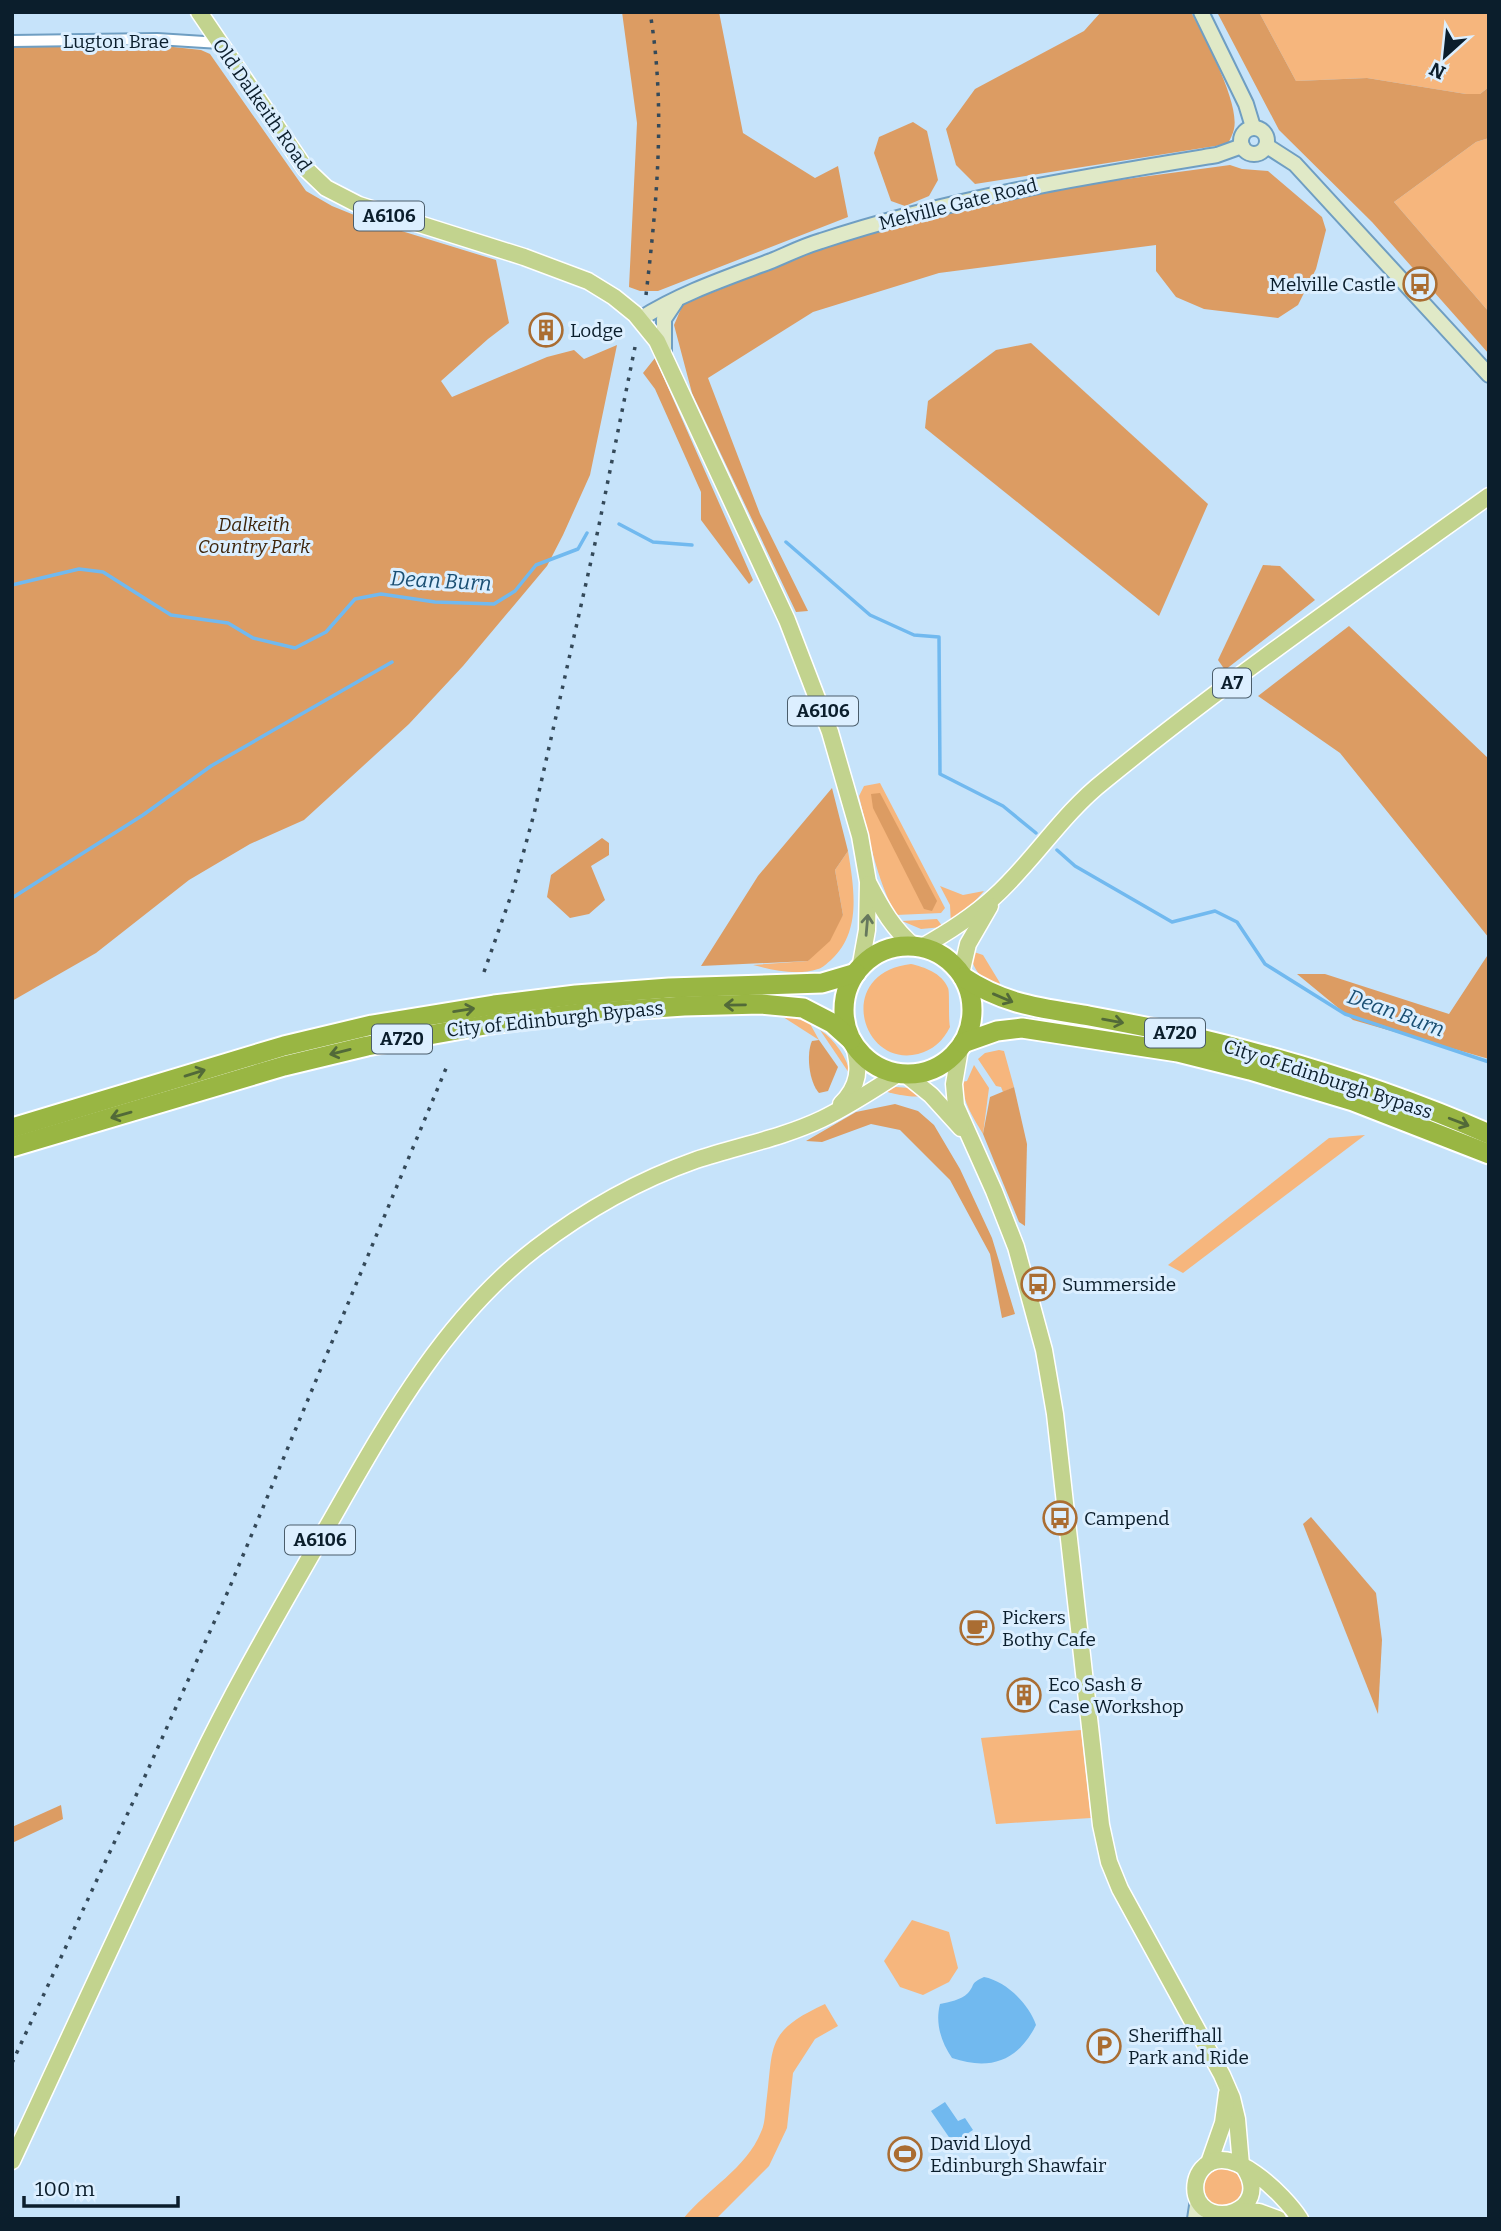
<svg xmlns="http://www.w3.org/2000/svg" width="1501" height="2231" font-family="Bitter,serif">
	<rect width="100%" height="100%" fill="#c6e3fa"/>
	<g fill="#f6b67d">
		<path d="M1259,12H1489V87L1480,94H1466L1367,78L1296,81Z"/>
		<path d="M1489,138V312L1394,202L1476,142Z"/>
		<path d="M880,783L945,908L941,913L896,915C876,878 869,837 859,796L864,786Z"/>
		<path d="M848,851C854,888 862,932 831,960C827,963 823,968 818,969C797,976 773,970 753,965L808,961L843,915L835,870Z"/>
		<path d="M940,886L963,895L984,891L959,919L951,925L950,905Z"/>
		<path d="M937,919L943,927L921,929L902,921Z"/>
		<path d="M971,951L983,955L1000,983L997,990C983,979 971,970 971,951Z"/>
		<path d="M911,964C924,967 942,973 948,988C950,992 948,1017 950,1027C943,1041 933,1050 918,1054C861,1068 834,973 911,964Z"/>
		<path d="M780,1015L809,1022L819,1040Z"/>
		<path d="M820,1030C835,1040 847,1057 851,1076Z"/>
		<path d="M999,1050L1004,1051L1014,1087L1003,1092L1001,1087L996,1086L978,1059L985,1053Z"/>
		<path d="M974,1065L989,1088L983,1134C973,1117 963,1103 962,1082L967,1081Z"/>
		<path d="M896,1087L910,1088L922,1096C914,1098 890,1094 883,1090Z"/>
		<path d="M1365,1135L1183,1273L1168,1265L1329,1138Z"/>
		<path d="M1081,1730L1091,1818L996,1824L981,1738Z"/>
		<path d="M912,1920L949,1932L958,1968L949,1982L923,1995L900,1987L884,1961Z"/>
		<path d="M825,2004L838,2026L815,2039L793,2073L787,2128L769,2166L716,2219H683C707,2189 746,2169 761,2132C765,2124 765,2113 766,2105C774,2046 764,2032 825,2004Z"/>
		<circle cx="1223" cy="2187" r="19"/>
	</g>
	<g fill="#dc9c63">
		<path d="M622,12H719L743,133L815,178L838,166L848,217L658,291H640L629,287L637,123Z"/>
		<path d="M1101,12H1191C1204,37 1240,102 1234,129C1233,134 1230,139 1228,144L975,184L956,165L946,129L975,89L1084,31Z"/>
		<path d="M1217,12H1259L1296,81L1367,78L1466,94H1480L1489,87V138L1476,142L1394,202L1489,312V354L1372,222L1279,130Z"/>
		<path d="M155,45L201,50L210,54L306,191L332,206L369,221L496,260L509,323L488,339L441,381L452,397L547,357L574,350L584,359L617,345L590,475L563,535L547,566L463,666L409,724L304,820L250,844L189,880L96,953L12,1001V47Z"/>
		<path d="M913,122L927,131L938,180L929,196L905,206L891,201L874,153L879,137Z"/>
		<path d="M1230,165L1242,169L1268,171L1322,217L1326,230L1316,269L1298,305L1278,318L1204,309L1176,297L1156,271V245L939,273L813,312L708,378L760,514L808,611L796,612L692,393L674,325L683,304L847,239L1023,193Z"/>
		<path d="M1031,343L1208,504L1159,616L925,428L928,401L996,350Z"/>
		<path d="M655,358L753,580L749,584L701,520V492L655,389L643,373Z"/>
		<path d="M1263,565L1280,566L1315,600L1225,670L1218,660Z"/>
		<path d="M1349,626L1489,759V938L1340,753L1258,696Z"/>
		<path d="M832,788L848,851L835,870L843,915L830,941L808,961L701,966L758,876Z"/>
		<path d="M880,793L937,901L932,911L924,909L873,808L871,794Z"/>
		<path d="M602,838L609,843V855L591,866L605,900L589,914L570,918L547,897L551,875Z"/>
		<path d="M1489,953V1059L1353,1020L1297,974H1325L1449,1014Z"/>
		<path d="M819,1040L838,1067L828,1091L819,1093C809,1082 806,1054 812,1041Z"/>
		<path d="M1014,1087L1027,1144L1025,1226L1019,1222L983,1134L990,1097Z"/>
		<path d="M895,1104L918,1111L934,1125L960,1169L992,1238L1015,1314L1002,1318L990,1254L950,1180L900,1130L871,1124L822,1142L806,1141L856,1112Z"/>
		<path d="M1311,1517L1376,1593L1382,1640L1378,1714L1303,1524Z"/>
		<path d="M61,1805L63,1819L12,1843V1827Z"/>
	</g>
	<g fill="#71b9ef">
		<path d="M984,1977C1006,1981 1029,2004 1036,2025C1018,2061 990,2071 952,2058C941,2042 935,2023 940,2004C949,2002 961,2000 968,1993C976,1984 969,1984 984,1977Z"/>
		<path d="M945,2102L958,2121L965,2118L973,2130L953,2143L931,2111Z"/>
	</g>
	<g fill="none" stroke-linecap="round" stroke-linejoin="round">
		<g stroke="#71b9ef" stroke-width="3.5">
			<path d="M619,524L653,542L692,545"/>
			<path d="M786,542L870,615L914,635L939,637L940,774L1003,806L1036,833"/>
			<path d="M12,585L79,569L103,572L171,615L228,623L253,638L295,648L326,632L355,599L381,594L435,602L494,604L515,591L536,565L578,549L587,533"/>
			<path d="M1057,850L1075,866L1172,922L1215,911L1237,922L1265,964L1345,1014L1489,1062"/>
			<path d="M12,898L143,815L211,766L392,662"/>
		</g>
		<defs>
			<path id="street" d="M12,41L157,39L220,43"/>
			<g id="secondary">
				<path d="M1201,12L1246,104L1253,127"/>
				<circle cx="1254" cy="141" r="13"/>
				<path d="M1267,146L1295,164L1489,375"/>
				<path d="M640,319C681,293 726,278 771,261C788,254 804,246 821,241C950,198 1083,177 1217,155L1242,146"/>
				<path d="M664,353V319L676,301"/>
				<path d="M1195,2219L1198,2199"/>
			</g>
			<g id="primary">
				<path d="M199,12L305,168L326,188L359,205L524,257L588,281L614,297L635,314L657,341L787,620L830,732L860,836L868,882L867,930L860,969"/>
				<path d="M869,884C882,909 893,929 915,947"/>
				<path d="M920,948C947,933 972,917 994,897C1033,862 1062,814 1104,781C1228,680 1359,589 1489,496"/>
				<path d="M961,974L968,944L990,906"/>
				<path d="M960,1049L954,1084L956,1106L994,1191L1016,1247L1044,1350L1055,1414L1101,1825L1109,1862L1120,1889L1222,2075L1232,2098L1237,2119L1241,2165"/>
				<path d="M905,1074L931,1095L961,1128"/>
				<path d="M841,1104C859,1086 861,1068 853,1043"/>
				<path d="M12,2161C73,2030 133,1898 196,1768C235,1686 281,1608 326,1529C384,1428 441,1321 536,1248C583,1212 639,1180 696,1160C738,1146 782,1138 822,1119C849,1106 873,1090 898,1074"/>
				<path d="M1209,2163L1223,2123L1227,2093"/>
				<path d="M1245,2169C1272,2212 1206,2231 1196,2195C1194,2186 1196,2176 1202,2169C1229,2138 1285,2196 1300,2219"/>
				<path d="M1240,2211L1259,2212L1278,2219"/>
			</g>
			<g id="highway">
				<circle cx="908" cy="1010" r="64"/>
				<path d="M963,977C1005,1005 1041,1008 1089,1016C1121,1022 1152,1028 1184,1035C1287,1059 1391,1091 1489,1134"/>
				<path d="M963,1043L997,1031L1022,1028L1178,1052L1250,1070L1353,1101L1489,1154"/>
				<path d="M12,1128L284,1046L372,1025L494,1005L576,995L669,988L822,983L856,973"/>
				<path d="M12,1147L284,1066L367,1046L491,1024L582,1013L684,1006L761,1004L803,1008L832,1023L851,1040"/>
			</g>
		</defs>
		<use href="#street" stroke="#6f9ec2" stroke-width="14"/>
		<use href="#secondary" stroke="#6f9ec2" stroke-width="18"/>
		<use href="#primary" stroke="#fff" stroke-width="19"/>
		<use href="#highway" stroke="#fff" stroke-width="23"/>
		<use href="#street" stroke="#fff" stroke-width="10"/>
		<use href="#secondary" stroke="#e0e9c7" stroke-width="14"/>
		<use href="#primary" stroke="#c2d38e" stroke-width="16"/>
		<use href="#highway" stroke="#99b643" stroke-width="19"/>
		<g stroke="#344959" stroke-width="3.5" stroke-dasharray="3.5 7" stroke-linecap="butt">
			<path d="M646,295C657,200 666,108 650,12"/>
			<path d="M484,972L514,887L534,814L598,530L635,347"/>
			<path d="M12,2063L146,1774L229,1589L447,1066"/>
		</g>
	</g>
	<defs><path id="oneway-shaft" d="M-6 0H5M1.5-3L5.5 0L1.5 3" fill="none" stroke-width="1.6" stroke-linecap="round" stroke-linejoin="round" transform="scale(1.75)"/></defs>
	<use stroke="#66785d" href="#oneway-shaft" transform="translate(867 925) rotate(-85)"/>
	<g stroke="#526a38">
		<use href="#oneway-shaft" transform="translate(1003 998) rotate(23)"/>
		<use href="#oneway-shaft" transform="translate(735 1005) rotate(179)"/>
		<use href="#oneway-shaft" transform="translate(464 1010) rotate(-9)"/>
		<use href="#oneway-shaft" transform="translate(1113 1021) rotate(10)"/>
		<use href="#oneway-shaft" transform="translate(340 1052) rotate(166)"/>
		<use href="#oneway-shaft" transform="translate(195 1073) rotate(-17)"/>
		<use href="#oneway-shaft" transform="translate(121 1115) rotate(164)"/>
		<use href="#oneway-shaft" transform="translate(1459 1122) rotate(21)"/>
	</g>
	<defs>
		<symbol id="bus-ring" viewBox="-11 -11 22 22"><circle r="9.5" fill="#dcefff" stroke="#aa6d32" stroke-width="1.5"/><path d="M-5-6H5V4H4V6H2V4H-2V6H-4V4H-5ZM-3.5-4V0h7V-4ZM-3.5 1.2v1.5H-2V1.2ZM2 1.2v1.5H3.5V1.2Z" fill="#aa6d32"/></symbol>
		<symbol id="building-ring" viewBox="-11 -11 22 22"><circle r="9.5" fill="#dcefff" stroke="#aa6d32" stroke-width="1.5"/><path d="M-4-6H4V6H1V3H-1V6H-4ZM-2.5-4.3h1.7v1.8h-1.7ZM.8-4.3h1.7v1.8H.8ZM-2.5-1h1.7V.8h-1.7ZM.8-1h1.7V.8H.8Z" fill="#aa6d32"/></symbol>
		<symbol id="cafe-ring" viewBox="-11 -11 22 22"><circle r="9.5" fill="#dcefff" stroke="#aa6d32" stroke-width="1.5"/><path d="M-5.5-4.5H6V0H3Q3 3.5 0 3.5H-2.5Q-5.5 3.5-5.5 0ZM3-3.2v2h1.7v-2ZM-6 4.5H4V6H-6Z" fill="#aa6d32"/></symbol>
		<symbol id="parking-ring" viewBox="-11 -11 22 22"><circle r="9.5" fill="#dcefff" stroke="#aa6d32" stroke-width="1.5"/><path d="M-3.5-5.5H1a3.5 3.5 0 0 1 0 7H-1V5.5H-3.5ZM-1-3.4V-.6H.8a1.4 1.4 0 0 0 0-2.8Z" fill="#aa6d32"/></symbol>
		<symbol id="stadium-ring" viewBox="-11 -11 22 22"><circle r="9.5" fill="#dcefff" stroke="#aa6d32" stroke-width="1.5"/><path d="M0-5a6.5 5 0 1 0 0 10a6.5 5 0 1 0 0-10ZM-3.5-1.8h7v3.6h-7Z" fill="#aa6d32"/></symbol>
	</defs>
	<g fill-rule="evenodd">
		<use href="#bus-ring" x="1401" y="265" width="38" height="38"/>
		<use href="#building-ring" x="527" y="311" width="38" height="38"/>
		<use href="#bus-ring" x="1019" y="1265" width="38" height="38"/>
		<use href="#bus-ring" x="1041" y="1499" width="38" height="38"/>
		<use href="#cafe-ring" x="958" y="1609" width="38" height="38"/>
		<use href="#building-ring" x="1005" y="1676" width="38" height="38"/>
		<use href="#parking-ring" x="1085" y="2027" width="38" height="38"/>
		<use href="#stadium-ring" x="886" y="2135" width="38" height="38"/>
	</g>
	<g text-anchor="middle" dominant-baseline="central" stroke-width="6" stroke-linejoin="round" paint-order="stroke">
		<g fill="#dcefff" stroke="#4a5d6b" stroke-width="2">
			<rect x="354" y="201.5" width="70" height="29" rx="5"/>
			<rect x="1213" y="668.5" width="38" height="29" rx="5"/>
			<rect x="788" y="696.5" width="70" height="29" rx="5"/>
			<rect x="1145" y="1018.5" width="60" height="29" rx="5"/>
			<rect x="372" y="1024.5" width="60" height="29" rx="5"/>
			<rect x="285" y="1525.5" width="70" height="29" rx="5"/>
		</g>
		<g font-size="18" font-weight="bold" fill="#0b1e2c">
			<text x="389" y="216">A6106</text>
			<text x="1232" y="683">A7</text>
			<text x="823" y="711">A6106</text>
			<text x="1175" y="1033">A720</text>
			<text x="402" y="1039">A720</text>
			<text x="320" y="1540">A6106</text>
		</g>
		<g font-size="19" fill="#0b1e2c" stroke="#dcefff">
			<text x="116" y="41">Lugton Brae</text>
			<text transform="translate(262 105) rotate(55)">Old Dalkeith Road</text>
			<text transform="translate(958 204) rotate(-14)">Melville Gate Road</text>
			<text transform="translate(555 1019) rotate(-6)">City of Edinburgh Bypass</text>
			<text transform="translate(1328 1079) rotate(18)">City of Edinburgh Bypass</text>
		</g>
		<g font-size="19" fill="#0b1e2c" stroke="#dcefff" text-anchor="start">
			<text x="1396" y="284" text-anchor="end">Melville Castle</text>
			<text x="570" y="330">Lodge</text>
			<text x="1062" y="1284">Summerside</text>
			<text x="1084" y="1518">Campend</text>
			<text x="1002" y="1617">Pickers<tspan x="1002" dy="22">Bothy Cafe</tspan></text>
			<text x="1048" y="1684">Eco Sash &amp;<tspan x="1048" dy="22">Case Workshop</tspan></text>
			<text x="1128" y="2035">Sheriffhall<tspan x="1128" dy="22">Park and Ride</tspan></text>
			<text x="930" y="2143">David Lloyd<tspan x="930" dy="22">Edinburgh Shawfair</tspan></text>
		</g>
		<g font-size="19" font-style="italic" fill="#3e250b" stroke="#dcefff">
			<text x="254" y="524">Dalkeith<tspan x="254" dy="22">Country Park</tspan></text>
		</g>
		<g font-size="21" font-style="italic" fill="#1a4f73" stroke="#dcefff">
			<text transform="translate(441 581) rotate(3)">Dean Burn</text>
			<text transform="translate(1396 1013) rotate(20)">Dean Burn</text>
		</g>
	</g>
	<rect width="1501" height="2231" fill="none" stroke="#0b1e2c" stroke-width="28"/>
	<g transform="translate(1445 56) rotate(207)" stroke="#dcefff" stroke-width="5" paint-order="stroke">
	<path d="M0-5L12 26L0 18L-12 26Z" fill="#0b1e2c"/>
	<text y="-10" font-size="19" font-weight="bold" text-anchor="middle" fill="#0b1e2c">N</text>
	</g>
	<path d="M24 2196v10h154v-10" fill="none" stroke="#0b1e2c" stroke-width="3.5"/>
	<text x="35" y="2196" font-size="21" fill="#0b1e2c" stroke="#dcefff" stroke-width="5" paint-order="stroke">100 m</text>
</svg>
